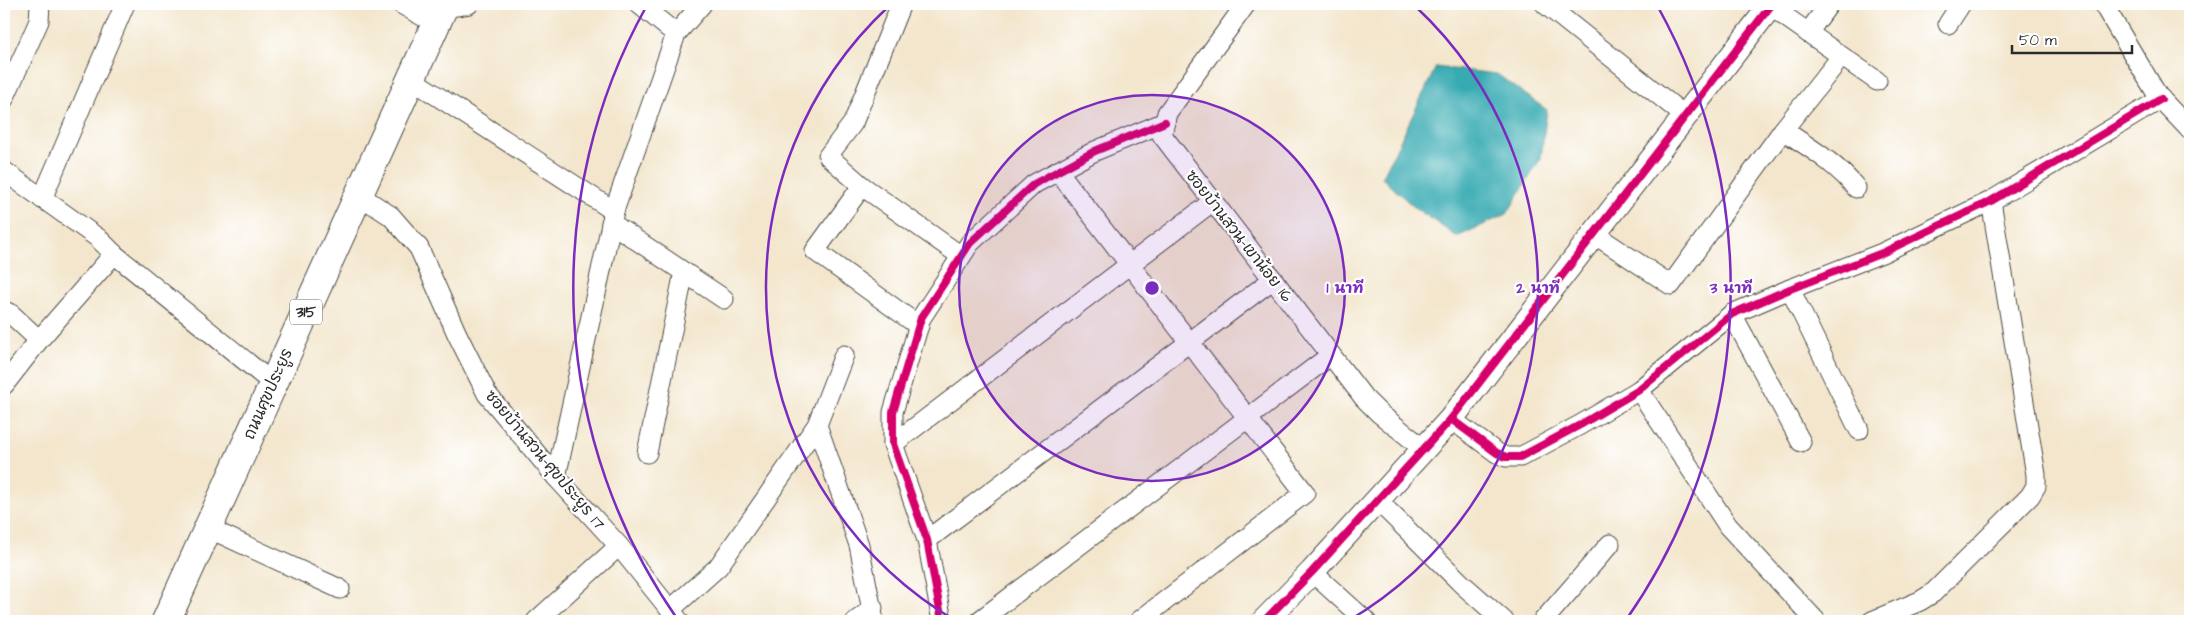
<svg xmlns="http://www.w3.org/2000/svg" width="2194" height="625" font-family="'Architects Daughter','Playpen Sans Thai',sans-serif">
	<rect width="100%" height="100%" fill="#fff"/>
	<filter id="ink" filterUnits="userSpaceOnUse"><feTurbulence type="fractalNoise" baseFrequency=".02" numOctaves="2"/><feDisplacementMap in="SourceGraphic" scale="10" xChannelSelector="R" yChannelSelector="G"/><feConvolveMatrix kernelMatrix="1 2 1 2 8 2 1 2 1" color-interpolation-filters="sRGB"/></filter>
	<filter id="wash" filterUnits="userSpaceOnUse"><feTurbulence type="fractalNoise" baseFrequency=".0096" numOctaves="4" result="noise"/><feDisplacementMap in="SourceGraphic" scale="20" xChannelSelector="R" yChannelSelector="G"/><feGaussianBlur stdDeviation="1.12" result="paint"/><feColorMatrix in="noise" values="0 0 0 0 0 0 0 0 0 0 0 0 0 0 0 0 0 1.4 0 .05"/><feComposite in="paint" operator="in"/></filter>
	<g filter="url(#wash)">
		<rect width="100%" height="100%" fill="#f3e6cc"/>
		<path fill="#39abb2" stroke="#326b6e" d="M1436,67L1497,74L1547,110L1541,158L1507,214L1457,237L1414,207L1382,178Z"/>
	</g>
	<g filter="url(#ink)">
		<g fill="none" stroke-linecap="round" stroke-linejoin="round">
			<defs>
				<g id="minor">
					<path d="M401,4L422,16"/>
					<path d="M639,4L676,34"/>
					<path d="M901,4L853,123L828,156L862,186L961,256"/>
					<path d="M1246,4L1167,113L1162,135L1364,398L1379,413L1425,450"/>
					<path d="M1545,4L1685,116"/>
					<path d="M2103,4L2158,96L2190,130"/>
					<path d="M1770,6L1877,81"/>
					<path d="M443,8L469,4"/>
					<path d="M1948,24L1961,4"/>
					<path d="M1808,33L1829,4"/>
					<path d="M411,79L614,211"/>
					<path d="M4,99L39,21L40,4"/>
					<path d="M1783,130C1810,148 1836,163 1856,188"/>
					<path d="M4,171L98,238L114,254L265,377"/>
					<path d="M1058,171L1305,493L1139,621"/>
					<path d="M862,186L815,251L919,326"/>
					<path d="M359,195L391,216L419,248L457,334L487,394L556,477L619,546L679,621"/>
					<path d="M42,199L125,4"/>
					<path d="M611,223L724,299"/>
					<path d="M1594,234L1671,285L1783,130L1841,57"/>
					<path d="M1790,289L1859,430"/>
					<path d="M4,311L11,314L39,340"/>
					<path d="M1732,314L1801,442"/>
					<path d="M4,385L39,340L114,254"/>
					<path d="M1639,390L1728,526L1816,621"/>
					<path d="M1451,419L1497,453L1506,457H1520L1580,425L1639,390L1732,314L1790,289L1882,253L1991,201L2161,99"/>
					<path d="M817,425L859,545L874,621"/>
					<path d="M893,444L1212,202"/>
					<path d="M647,453L684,272"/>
					<path d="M556,477L614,211L676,34L702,4"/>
					<path d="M1378,501L1462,584L1504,621"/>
					<path d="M208,528L340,589"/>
					<path d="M927,540L1272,280"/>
					<path d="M1312,572L1366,621"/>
					<path d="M670,610L718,567L817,425L844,355"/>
					<path d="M536,621L619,546"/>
					<path d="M856,621L873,608"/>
					<path d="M942,621L927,540L893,444V412L921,318L970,243L1034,184L1095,151L1165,122"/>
					<path d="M979,621L1331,355"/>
					<path d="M1543,621L1610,544"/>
					<path d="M1872,621L1920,601L1933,593L2030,496L2036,486V475L1991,201"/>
				</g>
				<path id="tertiary" d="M1264,621L1312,572L1451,419L1772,4"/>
				<path id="primary" d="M166,621L445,4"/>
			</defs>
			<use href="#minor" stroke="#494743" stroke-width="21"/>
			<use href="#tertiary" stroke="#494743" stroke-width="26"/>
			<use href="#primary" stroke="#494743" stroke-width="30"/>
			<use href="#minor" stroke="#fff" stroke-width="19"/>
			<use href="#tertiary" stroke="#fff" stroke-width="24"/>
			<use href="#primary" stroke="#fff" stroke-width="28"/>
			<defs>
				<g id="cycleway">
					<path d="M1451,419L1497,453L1506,457H1520L1580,425L1639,390L1732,314L1790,289L1882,253L1991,201L2161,99"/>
					<path d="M942,621L927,540L893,444V412L921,318L970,243L1034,184L1095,151L1165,122"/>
					<path d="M1264,621L1312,572L1451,419L1772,4"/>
				</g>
			</defs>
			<use href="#cycleway" stroke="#fff" stroke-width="11"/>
			<use href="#cycleway" stroke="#d6006c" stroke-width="8"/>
		</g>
	</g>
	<circle cx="1152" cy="288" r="193" fill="#7b2cbf" fill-opacity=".12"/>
	<g fill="none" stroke="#7b2cbf" stroke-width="2.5">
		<circle cx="1152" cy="288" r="193"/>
		<path d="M956 621A386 386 0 0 1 889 6M1415 6A386 386 0 0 1 1348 621"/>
		<path d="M678 620A579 579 0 0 1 646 7M1658 7A579 579 0 0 1 1626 620"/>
	</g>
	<g text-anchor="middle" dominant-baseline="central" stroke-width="4.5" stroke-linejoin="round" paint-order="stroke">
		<rect fill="#fff" stroke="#6b6b6b" stroke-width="1" x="290" y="299.5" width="32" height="25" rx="4"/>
		<g font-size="15" font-weight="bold" fill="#2b2b2b">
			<text x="306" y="312">315</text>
		</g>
		<g font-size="16" fill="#2b2b2b" stroke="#fff">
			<text transform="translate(1239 236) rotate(52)">ซอยบ้านสวน-เขาน้อย 16</text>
			<text transform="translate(268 394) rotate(-66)">ถนนศุขประยูร</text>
			<text transform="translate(545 460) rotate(50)">ซอยบ้านสวน-ศุขประยูร 17</text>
		</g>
	</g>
	<circle cx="1152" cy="288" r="8" fill="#7b2cbf" stroke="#fff" stroke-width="2.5"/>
	<g font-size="15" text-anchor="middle" font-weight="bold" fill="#7b2cbf" stroke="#fff" stroke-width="4.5" stroke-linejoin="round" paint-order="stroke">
		<text x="1345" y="293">1 นาที</text>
		<text x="1538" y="293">2 นาที</text>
		<text x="1731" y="293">3 นาที</text>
	</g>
	<rect width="2194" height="625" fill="none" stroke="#fff" stroke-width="20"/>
	<path d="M2012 45v8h120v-8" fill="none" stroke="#2b2b2b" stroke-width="2.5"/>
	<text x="2019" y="45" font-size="15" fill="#2b2b2b" stroke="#ffffff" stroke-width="4" paint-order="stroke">50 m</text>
</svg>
